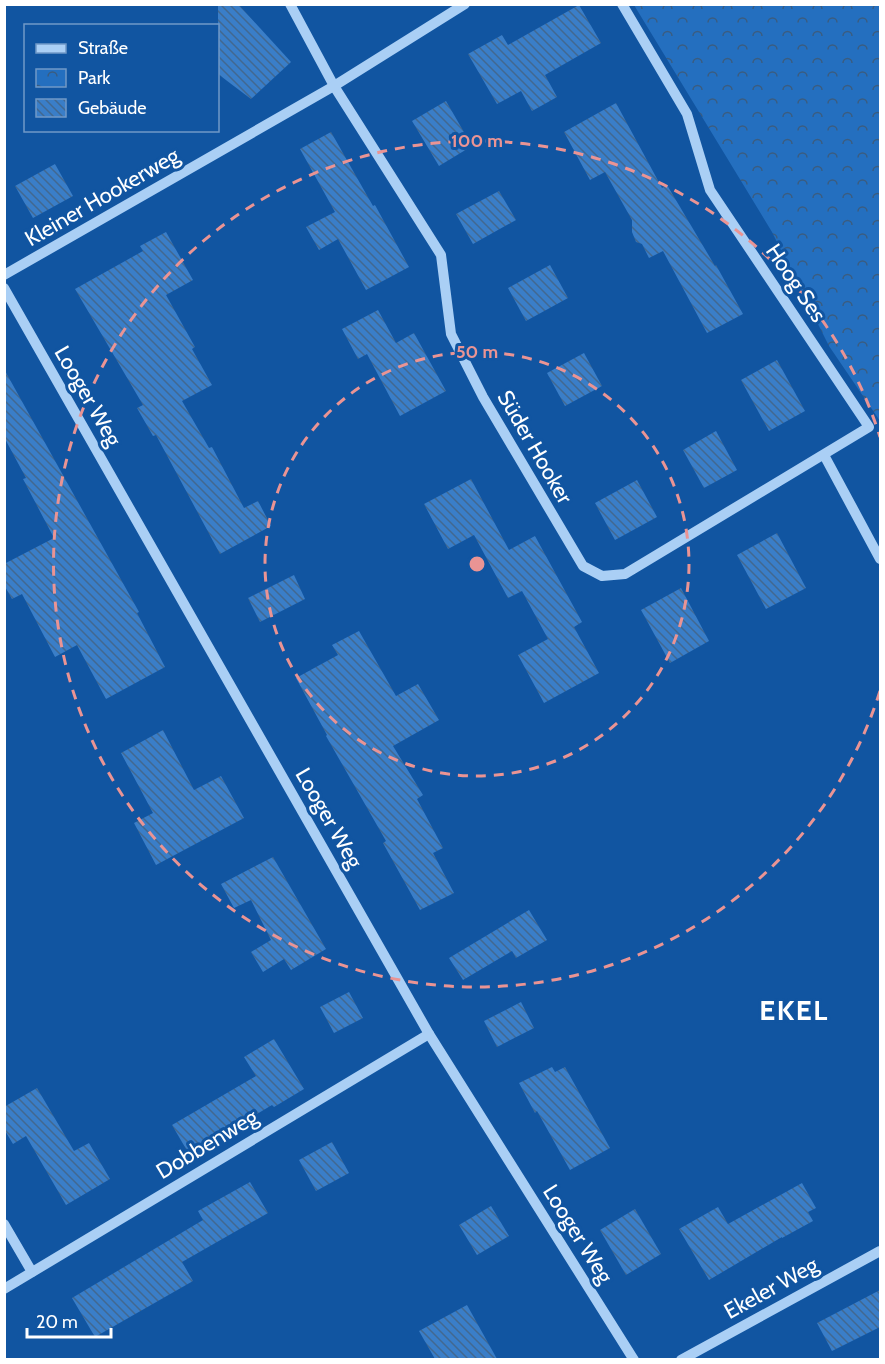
<svg xmlns="http://www.w3.org/2000/svg" width="885" height="1364" font-family="Cabin,sans-serif">
	<defs>
		<pattern id="park-crowns" width="20" height="18" patternUnits="userSpaceOnUse" patternTransform="scale(1.5)"><rect width="20" height="18" fill="#246fbf"/><path d="M2 6a3 3 0 1 1 6 0M12 15a3 3 0 1 1 6 0" fill="none" stroke="#3a5c80"/></pattern>
		<pattern id="building-back-hatch" width="6" height="6" patternUnits="userSpaceOnUse" patternTransform="scale(1.5)"><rect width="6" height="6" fill="#3a7ec8"/><path d="M-1 5l2 2M0 0l6 6M5-1l2 2" fill="none" stroke="#426890"/></pattern>
	</defs>
	<rect width="100%" height="100%" fill="#1155a1"/>
	<path fill="url(#park-crowns)" d="M634,5H880V421L829,346L772,232Z"/>
	<g fill="url(#building-back-hatch)">
		<path d="M218,4H238L291,62L251,99L218,74Z"/>
		<path d="M579,5L601,43L545,75L557,97L532,111L521,91L497,104L468,54L502,35L508,45Z"/>
		<path d="M446,101L472,146L439,166L412,121Z"/>
		<path d="M616,103L662,188L667,185L715,266L716,265L743,314L707,333L663,251L649,258L642,244L636,242L632,232V220L605,172L590,180L564,132Z"/>
		<path d="M331,132L373,206L375,205L409,267L366,290L338,239L319,250L306,227L335,212L300,149Z"/>
		<path d="M55,164L73,196L33,218L15,186Z"/>
		<path d="M499,191L516,220L473,244L456,214Z"/>
		<path d="M166,232L193,280L166,295L195,347L192,349L212,385L182,401L209,448L212,447L244,508L258,501L271,526L220,554L156,435L153,436L137,408L143,405L75,289L143,251L140,246Z"/>
		<path d="M550,265L568,298L526,321L508,288Z"/>
		<path d="M378,310L396,343L414,333L446,391L400,416L367,354L358,359L342,329Z"/>
		<path d="M584,353L602,386L565,406L547,373Z"/>
		<path d="M777,360L805,411L769,431L741,380Z"/>
		<path d="M4,369L139,612L137,613L165,667L106,699L77,645L55,657L22,594L12,599L4,585V564L54,538L23,479L26,478L4,437Z"/>
		<path d="M716,431L737,470L704,488L683,450Z"/>
		<path d="M471,479L509,550L535,536L582,622L574,627L599,673L544,703L518,655L548,639L522,591L508,598L474,535L448,549L424,504Z"/>
		<path d="M637,480L657,517L615,540L595,503Z"/>
		<path d="M777,533L806,588L766,609L737,555Z"/>
		<path d="M294,575L305,599L260,622L248,598Z"/>
		<path d="M681,588L709,641L670,663L641,610Z"/>
		<path d="M359,631L396,696L418,684L439,720L393,746L423,795L417,799L443,848L433,853L454,893L420,910L383,843L386,841L326,736L327,735L296,678L338,655L332,645Z"/>
		<path d="M163,730L194,790L221,776L244,818L156,865L134,823L153,813L121,753Z"/>
		<path d="M273,857L326,949L291,970L284,959L263,972L251,952L271,940L251,900L234,908L221,884Z"/>
		<path d="M529,910L547,940L516,958L512,951L463,980L449,958Z"/>
		<path d="M349,992L363,1018L334,1033L320,1007Z"/>
		<path d="M521,1002L534,1028L497,1047L484,1021Z"/>
		<path d="M274,1039L304,1089L274,1107L272,1105L189,1154L172,1125L256,1076L244,1057Z"/>
		<path d="M552,1067L555,1072L565,1067L610,1148L570,1170L537,1111L535,1113L519,1083Z"/>
		<path d="M37,1088L74,1151L89,1143L110,1179L66,1205L26,1136L13,1144L4,1129V1107Z"/>
		<path d="M332,1142L349,1173L316,1191L299,1160Z"/>
		<path d="M250,1182L268,1213L182,1262L193,1281L95,1337L72,1298L203,1220L198,1211Z"/>
		<path d="M802,1183L816,1208L808,1212L813,1221L782,1238V1237L709,1280L679,1229L718,1207L728,1224Z"/>
		<path d="M491,1206L509,1236L477,1255L459,1225Z"/>
		<path d="M635,1209L661,1254L626,1275L600,1230Z"/>
		<path d="M880,1290V1327L832,1351L817,1323Z"/>
		<path d="M467,1305L497,1359H435L419,1331Z"/>
	</g>
	<g fill="none" stroke-linecap="round" stroke-linejoin="round">
		<g stroke="#aacff5" stroke-width="10">
			<path d="M290,4L334,86L441,255L451,334L483,397L583,566L602,576L625,574L869,427L710,190L687,114L622,4"/>
			<path d="M4,275L334,86L465,4"/>
			<path d="M4,288L429,1034L634,1360"/>
			<path d="M824,455L880,559"/>
			<path d="M4,1224L32,1272"/>
			<path d="M4,1289L429,1034"/>
			<path d="M681,1360L880,1251"/>
		</g>
	</g>
	<g fill="none" stroke="#ea9494" stroke-width="3" stroke-dasharray="10 8">
		<circle cx="477" cy="564" r="212"/>
		<path d="M880 691A423 423 0 1 1 880 437"/>
	</g>
	<g text-anchor="middle" dominant-baseline="central" stroke-width="6" stroke-linejoin="round" paint-order="stroke">
		<g font-size="22" fill="#fff" stroke="#1155a1">
			<text transform="translate(102 197) rotate(-30)">Kleiner Hookerweg</text>
			<text transform="translate(796 283) rotate(56)">Hoog Ses</text>
			<text transform="translate(88 396) rotate(60)">Looger Weg</text>
			<text transform="translate(535 447) rotate(60)">Süder Hooker</text>
			<text transform="translate(329 818) rotate(60)">Looger Weg</text>
			<text transform="translate(207 1144) rotate(-31)">Dobbenweg</text>
			<text transform="translate(578 1234) rotate(58)">Looger Weg</text>
			<text transform="translate(771 1288) rotate(-29)">Ekeler Weg</text>
		</g>
		<g font-size="28" font-weight="bold" letter-spacing="1.5" fill="#fff" stroke="#1155a1">
			<text x="794" y="1010">EKEL</text>
		</g>
	</g>
	<circle cx="477" cy="564" r="9" fill="#ea9494" stroke="#1155a1" stroke-width="3"/>
	<g font-size="18" text-anchor="middle" font-weight="bold" fill="#ea9494" stroke="#1155a1" stroke-width="6" stroke-linejoin="round" paint-order="stroke">
		<text x="477" y="147">100 m</text>
		<text x="477" y="358">50 m</text>
	</g>
	<rect width="885" height="1364" fill="none" stroke="#ffffff" stroke-width="12"/>
	<rect x="24" y="24" width="195" height="108" fill="#1155a1" stroke="#7099c7" stroke-width="1.5"/>
	<rect x="36" y="44" width="30" height="9" fill="#aacff5" stroke="#7099c7" stroke-width="1.5"/>
	<text x="78" y="54" font-size="18" fill="#ffffff">Straße</text>
	<rect x="36" y="69" width="30" height="18" fill="url(#park-crowns)" stroke="#7099c7" stroke-width="1.5"/>
	<text x="78" y="84" font-size="18" fill="#ffffff">Park</text>
	<rect x="36" y="99" width="30" height="18" fill="url(#building-back-hatch)" stroke="#7099c7" stroke-width="1.5"/>
	<text x="78" y="114" font-size="18" fill="#ffffff">Gebäude</text>
	<path d="M27 1328v9h84v-9" fill="none" stroke="#ffffff" stroke-width="3"/>
	<text x="36" y="1328" font-size="18" fill="#ffffff" stroke="#1155a1" stroke-width="4.5" paint-order="stroke">20 m</text>
</svg>
